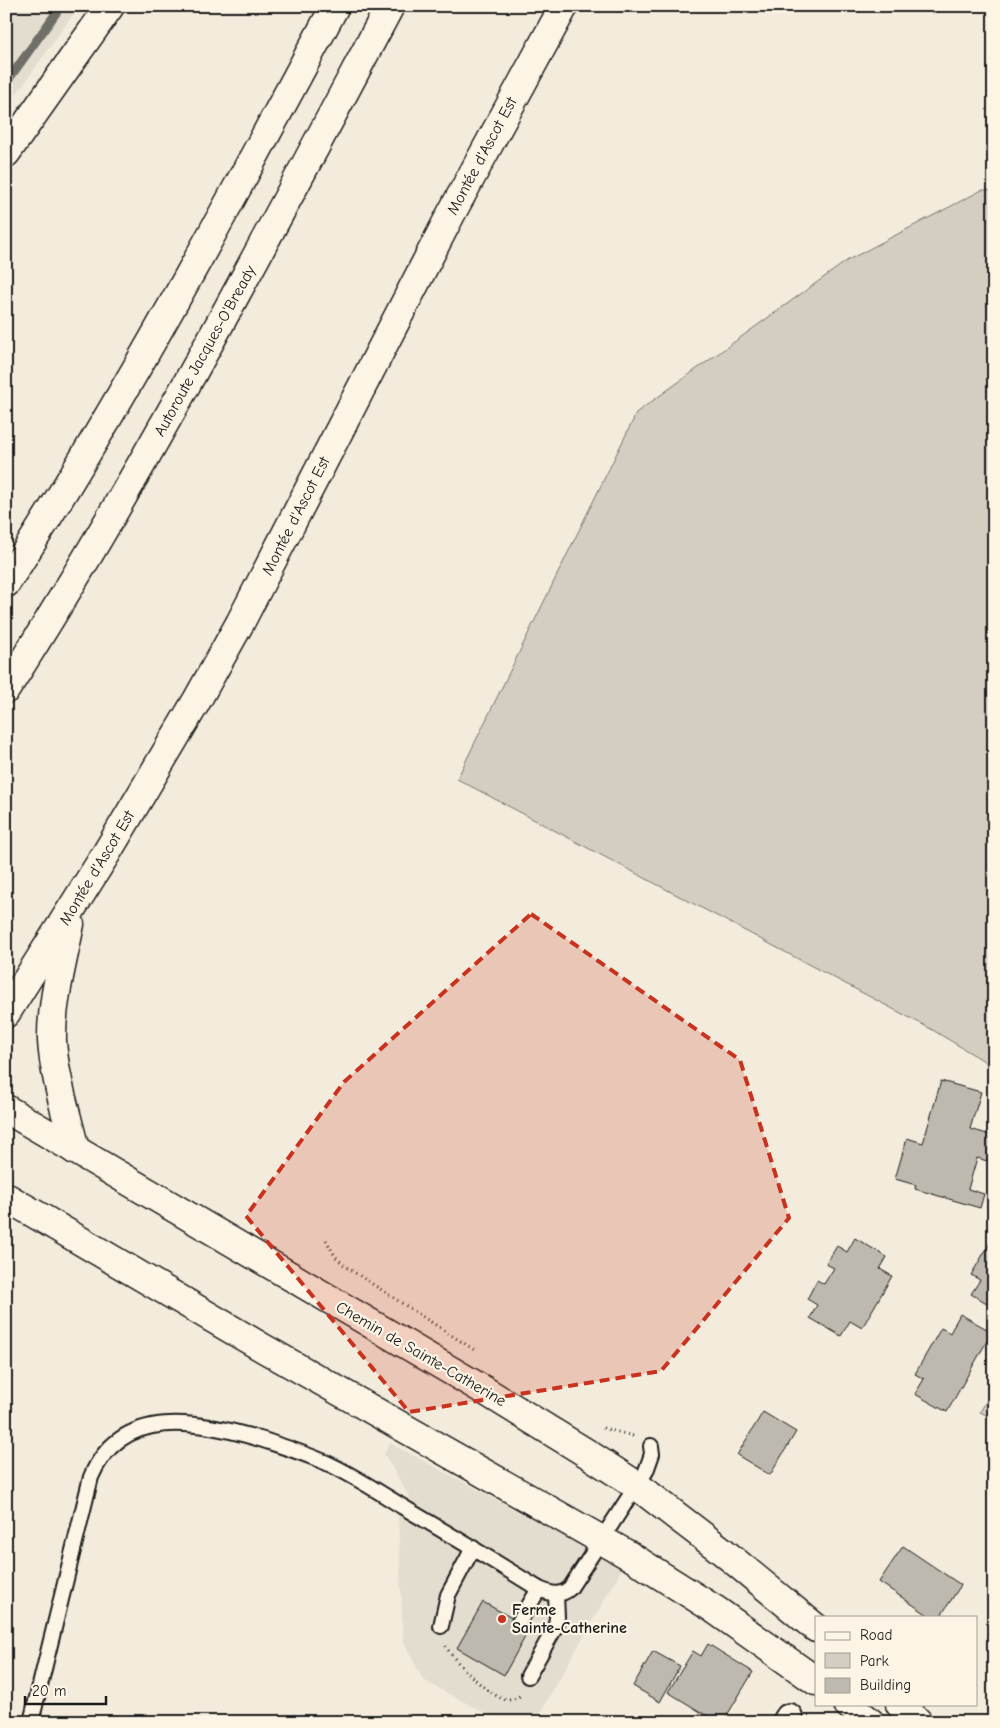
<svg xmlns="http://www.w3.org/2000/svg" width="1000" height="1728" font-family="'Comic Neue',sans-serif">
	<rect width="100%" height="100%" fill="#f3ecdd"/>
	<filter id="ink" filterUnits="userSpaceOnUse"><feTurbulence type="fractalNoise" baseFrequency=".02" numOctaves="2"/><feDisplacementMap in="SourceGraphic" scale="10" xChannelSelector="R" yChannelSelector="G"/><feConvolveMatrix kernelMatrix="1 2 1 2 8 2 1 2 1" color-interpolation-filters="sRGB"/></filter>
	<g filter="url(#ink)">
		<g fill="#e3ddcf">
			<path d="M6,6H79L6,109Z"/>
			<path d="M390,1443L623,1567L535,1722H501L423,1680L403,1640L398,1516L409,1496L384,1454Z"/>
		</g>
		<g fill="#d3cec1" stroke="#78756e">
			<path d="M982,190H994V1067L931,1029L457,779L637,412L848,260Z"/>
			<path d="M994,1388V1419L980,1412Z"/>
		</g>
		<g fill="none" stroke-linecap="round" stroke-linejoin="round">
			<path stroke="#716e68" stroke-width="9" d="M6,83L61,6"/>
		</g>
		<g fill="#beb9ae" stroke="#1c1c1c">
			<path d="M941,1081L981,1092L970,1129L994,1136V1163L977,1158L968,1189L984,1194L980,1208L915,1189L916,1185L895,1179L907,1138L923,1143Z"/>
			<path d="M994,1236V1307L971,1294L980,1280L971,1275Z"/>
			<path d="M855,1238L887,1257L880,1269L892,1276L862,1328L850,1321L841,1336L810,1318L817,1305L807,1299L817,1280L824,1284L834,1268L826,1264L837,1246L847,1252Z"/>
			<path d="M960,1314L992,1332L947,1412L915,1394L924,1379L915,1374L941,1328L950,1333Z"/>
			<path d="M763,1412L796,1432L770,1475L737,1455Z"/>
			<path d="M903,1546L961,1585L940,1617H931L879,1582Z"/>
			<path d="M483,1602L530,1628L504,1675L457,1648Z"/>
			<path d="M708,1644L753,1672L723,1722H717L668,1692L693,1651L701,1656Z"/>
			<path d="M653,1651L680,1666L660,1702L633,1686Z"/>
		</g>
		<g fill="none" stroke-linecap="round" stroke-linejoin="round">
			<defs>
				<g id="lane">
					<path d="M519,1622L539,1589"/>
					<path d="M441,1626L448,1595L473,1548"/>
					<path d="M528,1676L556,1626L557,1617L556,1595"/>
					<path d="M31,1722L91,1477C121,1405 200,1421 260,1439C284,1447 308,1454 331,1465C356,1477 379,1492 403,1507C449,1534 494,1561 539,1589C551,1594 560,1597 570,1588L646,1471L652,1454L651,1446"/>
				</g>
				<path id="street" d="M786,1722L789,1717"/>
				<g id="secondary">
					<path d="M6,153L110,6"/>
					<path d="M70,924C63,961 51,1003 52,1041C54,1075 67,1116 75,1150"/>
					<path d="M6,1013L106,854L196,702L240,623L451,214L564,6"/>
					<path d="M6,1109L482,1389L588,1454L636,1485L721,1550L816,1628"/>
					<path d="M6,1197L263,1348L630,1556L714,1609L816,1681"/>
					<path d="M848,1704L870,1722"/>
					<path d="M900,1704L918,1722"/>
				</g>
				<g id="highway">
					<path d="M6,583C127,396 230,202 335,6"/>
					<path d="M6,689C147,468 267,237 390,6"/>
				</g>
			</defs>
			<use href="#lane" stroke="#1c1c1c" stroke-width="18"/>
			<use href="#street" stroke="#1c1c1c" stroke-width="30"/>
			<use href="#secondary" stroke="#1c1c1c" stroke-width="31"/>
			<use href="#highway" stroke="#1c1c1c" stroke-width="31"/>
			<g stroke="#1c1c1c" stroke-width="3" stroke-dasharray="1 4" stroke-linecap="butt">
				<path d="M326,1240L335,1256L346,1267L476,1351"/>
				<path d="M603,1428L633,1436"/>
				<path d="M446,1646C452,1660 491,1698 507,1700C512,1700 517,1698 521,1695"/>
			</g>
			<use href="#lane" stroke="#fcf5e5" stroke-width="14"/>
			<use href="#street" stroke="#fcf5e5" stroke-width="26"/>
			<use href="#secondary" stroke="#fcf5e5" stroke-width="28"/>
			<use href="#highway" stroke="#fcf5e5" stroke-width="28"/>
		</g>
	</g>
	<path fill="#c8321e" fill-opacity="0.2" stroke="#c8321e" stroke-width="4" stroke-dasharray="10 6" stroke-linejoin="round" d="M531,914L740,1060L789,1218L661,1371L409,1412L246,1216L344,1082Z"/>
	<circle fill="#c8321e" stroke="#fcf5e5" stroke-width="2" cx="502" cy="1619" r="5"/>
	<g text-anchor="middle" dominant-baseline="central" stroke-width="4.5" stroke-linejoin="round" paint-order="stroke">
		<g font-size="16" fill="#1c1c1c" stroke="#fcf5e5">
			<text transform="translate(482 156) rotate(-62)">Montée d'Ascot Est</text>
			<text transform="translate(205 351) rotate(-61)">Autoroute Jacques-O'Bready</text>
			<text transform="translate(296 516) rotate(-63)">Montée d'Ascot Est</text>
			<text transform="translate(97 868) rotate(-59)">Montée d'Ascot Est</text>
			<text transform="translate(421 1354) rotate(30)">Chemin de Sainte-Catherine</text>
		</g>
		<g font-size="16" font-weight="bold" fill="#1c1c1c" stroke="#fcf5e5" text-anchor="start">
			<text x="512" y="1610">Ferme<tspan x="512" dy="18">Sainte-Catherine</tspan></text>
		</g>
	</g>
	<rect width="1000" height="1728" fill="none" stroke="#fcf5e5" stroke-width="25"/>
	<rect x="12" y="12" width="975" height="1703" fill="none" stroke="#1c1c1c" stroke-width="2" filter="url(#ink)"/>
	<rect x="815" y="1616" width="162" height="90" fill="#fcf5e5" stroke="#a29e95"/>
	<rect x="825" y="1632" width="25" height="8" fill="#fcf5e5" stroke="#a29e95"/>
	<text x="860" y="1640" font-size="15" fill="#1c1c1c">Road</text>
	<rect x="825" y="1653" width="25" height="15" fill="#d3cec1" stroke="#a29e95"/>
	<text x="860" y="1666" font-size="15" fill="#1c1c1c">Park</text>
	<rect x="825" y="1678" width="25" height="15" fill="#beb9ae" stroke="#a29e95"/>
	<text x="860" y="1690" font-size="15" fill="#1c1c1c">Building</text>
	<path d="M25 1696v8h81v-8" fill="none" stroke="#1c1c1c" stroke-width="2.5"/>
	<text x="32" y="1696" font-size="15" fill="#1c1c1c" stroke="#fcf5e5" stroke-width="4" paint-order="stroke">20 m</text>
</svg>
